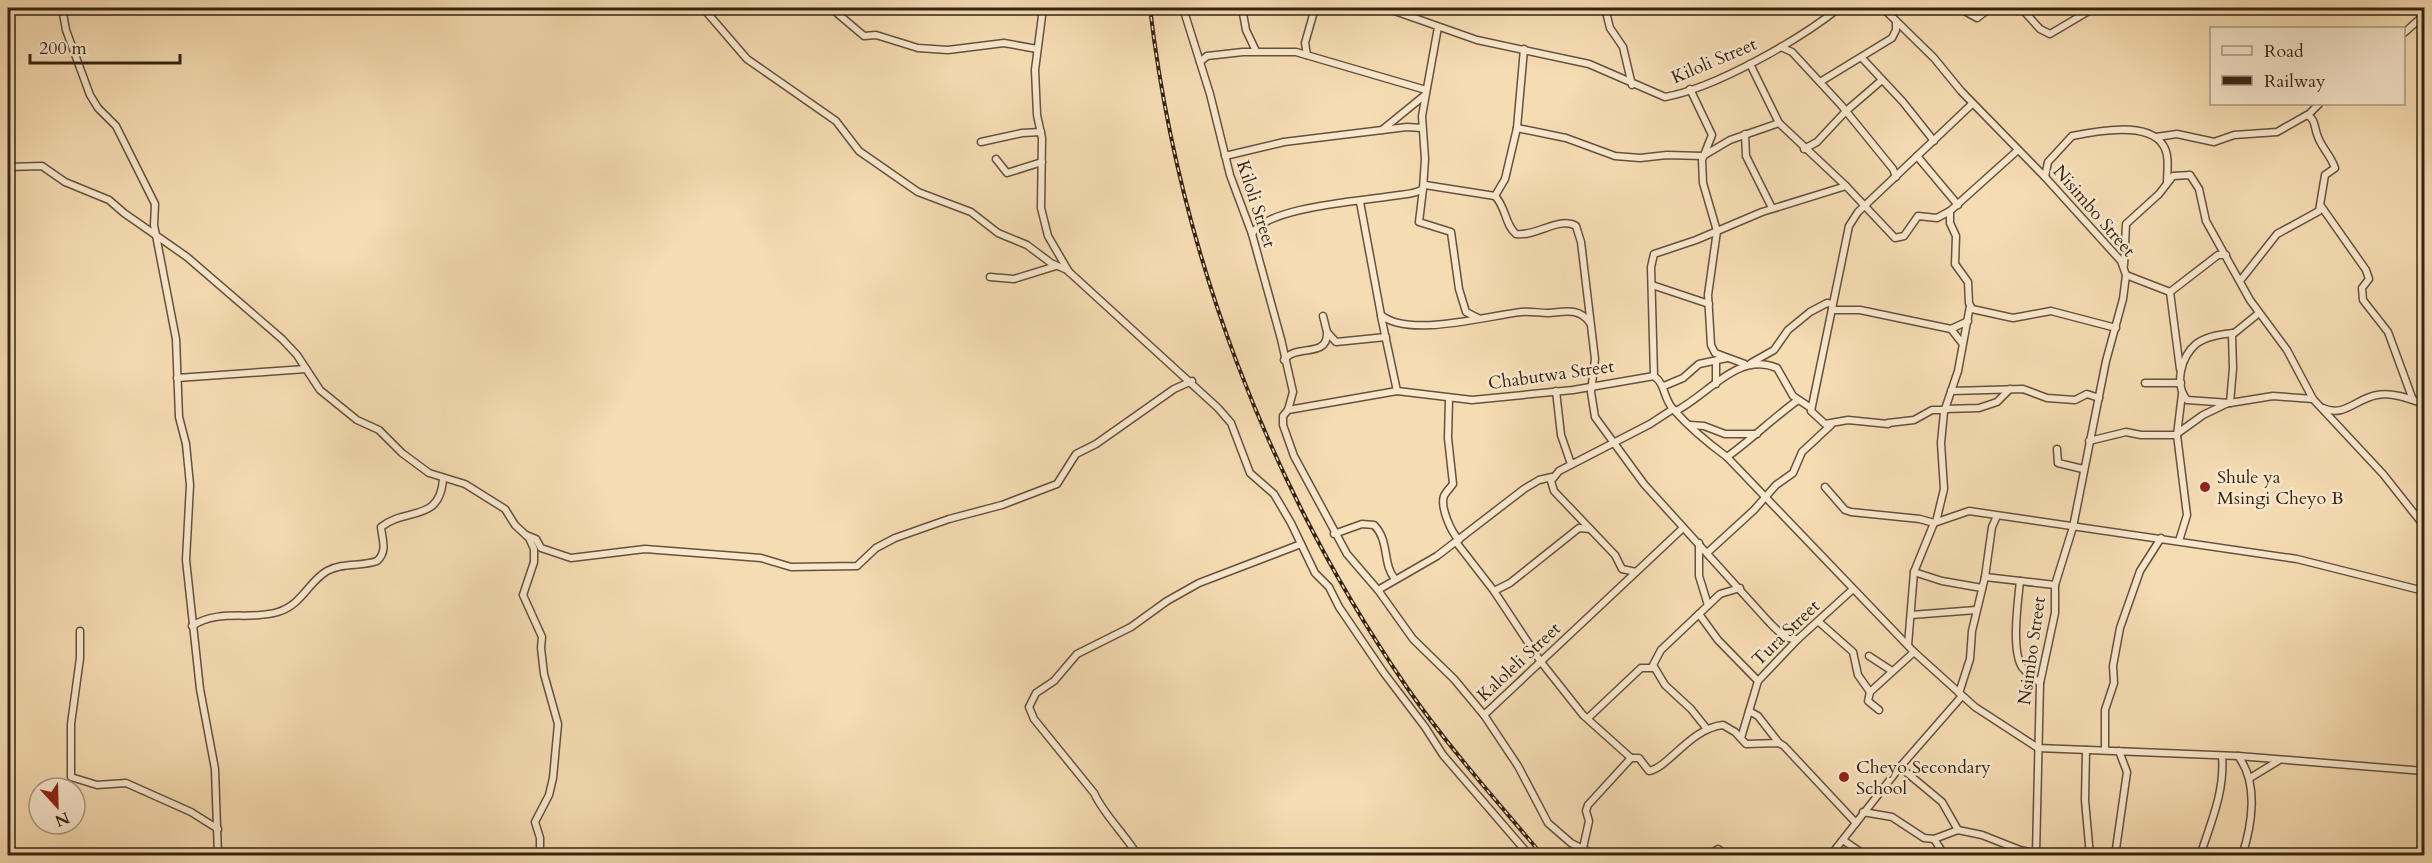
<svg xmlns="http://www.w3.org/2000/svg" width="2432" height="863" font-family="Cardo,serif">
	<rect width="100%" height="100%" fill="#f6dcb3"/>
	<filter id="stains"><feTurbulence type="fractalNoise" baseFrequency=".00333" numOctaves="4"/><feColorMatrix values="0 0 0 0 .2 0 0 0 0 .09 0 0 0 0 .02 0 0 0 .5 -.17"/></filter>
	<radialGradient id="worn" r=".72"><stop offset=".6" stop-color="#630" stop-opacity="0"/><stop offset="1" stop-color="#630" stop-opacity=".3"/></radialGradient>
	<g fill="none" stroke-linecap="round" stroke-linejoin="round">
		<defs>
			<g id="street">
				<path d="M62,8L66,30L90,95L98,108L116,126L155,204L154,225L176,339L179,417L186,444L190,485L186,560L200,689L215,769L218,856"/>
				<path d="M703,8L747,59L836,121L859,151L918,192L971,212L998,233L1027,245L1051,263L1067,270L1218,408L1231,423L1250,473L1274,494L1291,523L1315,573L1329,587L1339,607L1384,673L1425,727L1443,755L1530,856"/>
				<path d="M815,8H817"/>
				<path d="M831,8L864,36L876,35L918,48L948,50L1004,43L1037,49"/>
				<path d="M1043,8L1035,70L1037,115L1042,138L1041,208L1048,236L1069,272"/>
				<path d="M1183,8L1210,94L1230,175L1252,234L1281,339L1293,392L1288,410"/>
				<path d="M1242,8L1246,30L1256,51"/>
				<path d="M1386,8L1477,40L1589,64L1665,97C1715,88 1799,40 1839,8"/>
				<path d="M1605,8L1610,28L1623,47L1632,85"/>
				<path d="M1883,8L1934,58L1961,91L2045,177L2121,261L2126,275L2123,299L2106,361L2073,527L2055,585V613L2040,683L2036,854"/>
				<path d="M1959,8L1977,18L1990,8"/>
				<path d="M2021,8L2040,29L2050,34L2094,8"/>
				<path d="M2110,8L2112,10"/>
				<path d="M2404,33L2424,15"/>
				<path d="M1781,47L1792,52L1841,105L1893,169L1896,177"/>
				<path d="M1307,55L1305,43L1315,8"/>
				<path d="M1862,58L1903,102L1934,141"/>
				<path d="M1200,62L1207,56L1243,52H1296L1426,90"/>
				<path d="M1750,64L1779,123"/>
				<path d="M1820,82L1892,38L1896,30V21"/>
				<path d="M1690,89L1712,135L1702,160L1703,183L1717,231L1708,295L1711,345L1715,353L1745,364"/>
				<path d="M2308,115L2319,104"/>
				<path d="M1517,128L1566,138L1615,156L1640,158L1667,155L1703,156L1730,140L1779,123L1846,186L1895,238L1904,236L1918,216L1937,218L1950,211L2018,150"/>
				<path d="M1382,130L1425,95"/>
				<path d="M1745,134L1746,156L1772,208"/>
				<path d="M2156,137L2177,134L2214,142L2234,135L2277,132L2307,115C2316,119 2314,128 2318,137C2322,148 2331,156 2335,168L2325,175L2319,211L2277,234L2240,281"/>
				<path d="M981,142L1022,133L1041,132"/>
				<path d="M1804,149L1817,142L1846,111L1882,80"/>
				<path d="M1225,156L1284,142L1407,127L1422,128"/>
				<path d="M1917,156L1958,205"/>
				<path d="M996,159L1007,173L1042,162"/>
				<path d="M8,167L42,166L65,182L109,200L124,213L187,257L282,339L297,355L320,390L357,420L379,430L402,453L429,473L465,484L505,509L515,525L529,538L534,549V562L523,595L542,637L541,648L544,674L558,724L553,778L549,795L535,822L540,838V856"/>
				<path d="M2045,177L2048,162L2072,136C2096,131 2148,121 2163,145C2170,155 2167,171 2167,183"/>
				<path d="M1425,185L1495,196L1505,179L1517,128L1524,49"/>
				<path d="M1423,189L1419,222L1451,232L1459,289L1466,312L1478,318"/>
				<path d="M1495,196C1506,207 1505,225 1516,234C1536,237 1559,216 1576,226L1581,242L1595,359L1591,392L1595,417L1644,484L1768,621C1777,630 1785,640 1798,639"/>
				<path d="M1360,202L1381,315C1409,338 1486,316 1521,312C1530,311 1539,313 1548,313C1565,312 1579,307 1590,323"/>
				<path d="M2321,206L2366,270L2369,279L2362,288L2363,300L2388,332L2413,400"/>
				<path d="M1950,211V223L1956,236L1955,264L1968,282L1969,303L1972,309L2013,318L2051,311L2116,328"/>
				<path d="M1252,234C1266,207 1361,201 1392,196C1402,194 1414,195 1423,189L1425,159L1422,116L1438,27"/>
				<path d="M2124,265L2126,224L2159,194L2173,176L2190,175L2199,189L2206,221L2250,300L2287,350L2313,399L2383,474L2421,522L2424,534"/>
				<path d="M2126,275L2170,292"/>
				<path d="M990,277L1014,279L1056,266"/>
				<path d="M1652,285L1709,304"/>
				<path d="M1832,310H1860L1951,329L1968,321"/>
				<path d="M1323,316L1327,332L1336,342L1386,337"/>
				<path d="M1381,316L1397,391"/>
				<path d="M1951,329L1962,343"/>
				<path d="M2233,333C2222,334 2205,337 2196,344C2181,357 2174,384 2187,400L2230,403L2273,396L2313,399"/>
				<path d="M1284,360C1295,344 1327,358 1327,334"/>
				<path d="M1716,361V384"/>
				<path d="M1751,363L1774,350L1788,330L1810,312L1827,303L1832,304"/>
				<path d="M2180,369L2170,292L2218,255H2226"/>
				<path d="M1654,376L1651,267L1654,254L1696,240L1762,212L1846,186"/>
				<path d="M177,378L306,369"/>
				<path d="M2145,383H2181"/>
				<path d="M1664,386L1683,378L1699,364L1727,358"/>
				<path d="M1556,391L1561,435L1571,464"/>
				<path d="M1951,391L2023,389L2047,398L2075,400L2087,394L2099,398"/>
				<path d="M1449,399L1448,438L1453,484C1450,488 1446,492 1444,496C1440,507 1451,532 1459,540"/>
				<path d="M2230,403L2233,368L2232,335L2259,313"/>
				<path d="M2323,408C2344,418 2357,398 2377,395C2393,392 2410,399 2424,404"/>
				<path d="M1945,409L1979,408L1997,402L2010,389"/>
				<path d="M1676,411C1708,395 1738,351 1777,368L1793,396L1811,408"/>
				<path d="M1888,423L1914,420L1932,410H1945"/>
				<path d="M1888,424L1848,420L1825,424L1811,411L1849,226L1858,212L1972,104"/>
				<path d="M1690,425L1704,426L1725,434H1757"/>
				<path d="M2178,433L2203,415L2228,403"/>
				<path d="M2089,441L2126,432L2141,435H2177"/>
				<path d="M2057,449L2058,463L2083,469"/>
				<path d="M1727,457C1752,439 1773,418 1798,400"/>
				<path d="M1825,487L1845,510L1851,512L1920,519L1934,523"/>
				<path d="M1936,522L1944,489L1941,443L1944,412L1958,371L1970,306"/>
				<path d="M1334,534L1362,524L1374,525C1390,541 1382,564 1395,579"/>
				<path d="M526,535L536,539L541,548L571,558L645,549L761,558L791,567L857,566L876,548L895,538L949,519L1002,505L1057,484L1076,454L1096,444L1174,389L1192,381"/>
				<path d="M2179,541L2187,515L2177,435L2182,394"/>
				<path d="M1456,542L1494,591L1541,662L1583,715L1631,758H1639L1649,771C1668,768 1691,728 1723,725L1735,732L1746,744L1779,743L1784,746L1856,823"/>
				<path d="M1699,543V576L1708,605"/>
				<path d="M1707,553L1754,510L1776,485L1793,473L1802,452L1831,425"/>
				<path d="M1636,572L1622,569L1615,555L1554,491L1551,481L1559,471L1650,424L1673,409"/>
				<path d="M1914,572L1942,581L1982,588"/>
				<path d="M1985,577L2055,585"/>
				<path d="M2020,581C2018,601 2011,650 2022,667C2026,673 2034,678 2040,683"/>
				<path d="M1378,590L1437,556L1524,489L1539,480L1552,477"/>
				<path d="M1494,591L1510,583L1579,528L1590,529"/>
				<path d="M1699,614L1718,640L1758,681"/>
				<path d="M1911,615L1976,610"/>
				<path d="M1819,622L1853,652L1858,675L1870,692"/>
				<path d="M192,626C220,608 249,621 278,612C303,604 308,582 327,571C343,562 361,567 377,561C388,551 382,539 381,527C406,507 440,523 443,479"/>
				<path d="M80,631V658L71,724V777L97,785L126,783L191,812L218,829"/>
				<path d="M1908,645L1914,572L1934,523L1969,511L2297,559L2424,591"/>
				<path d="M1869,656L1892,671"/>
				<path d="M1959,693L1970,659L1972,631L1985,577L1992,527L1997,516"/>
				<path d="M1879,710L1868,701L1870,692L1914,652"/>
				<path d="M1749,711L1758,716L1779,743"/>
				<path d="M1484,715L1683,528"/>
				<path d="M1588,718L1641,668H1653"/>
				<path d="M1707,729L1691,709L1665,685L1653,665L1661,650L1720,594L1740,588"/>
				<path d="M1741,738L1758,681L1798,639L1852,590"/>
				<path d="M2086,750L2085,800L2090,856"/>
				<path d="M2105,750V710L2114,683L2113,666L2120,628L2140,571L2161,538"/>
				<path d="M2238,756C2259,783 2252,825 2242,856"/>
				<path d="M1900,767L1942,802L1958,830"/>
				<path d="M2250,778L2278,761"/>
				<path d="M1863,812L1892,817L1924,838L1934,839L1958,830L1982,835L2020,850L2047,856"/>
				<path d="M1934,839L1945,856"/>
				<path d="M1843,840L1866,856"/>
				<path d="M1583,848L1589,821L1586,811L1588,805L1631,758"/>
				<path d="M1138,856C1125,834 1104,815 1094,793L1034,719L1029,707L1036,693L1054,681L1077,654L1131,627L1167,601L1199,583L1301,544"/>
				<path d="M1597,856L1571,843L1548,823L1518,766L1484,715L1454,679L1413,639L1378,590L1347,554L1294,456L1283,425V416L1288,410L1397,391L1472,400L1573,390L1654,376C1666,385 1663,398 1673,409C1688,426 1708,443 1727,457L1914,652L1975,707L2038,748L2238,756L2424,771"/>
				<path d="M1707,856L1718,849L1728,856"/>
				<path d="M1830,856L1900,767L1962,696"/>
				<path d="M2115,856L2127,772L2119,751"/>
				<path d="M2200,856C2211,822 2225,791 2222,756"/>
			</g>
		</defs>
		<use href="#street" stroke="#64523c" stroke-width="9"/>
		<use href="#street" stroke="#f9e8ce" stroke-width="6"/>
		<defs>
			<path id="rail" d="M1150,8C1179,252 1268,486 1408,689C1449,748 1497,801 1543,856"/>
		</defs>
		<use href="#rail" stroke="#342414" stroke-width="4"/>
		<use href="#rail" stroke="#f9e8ce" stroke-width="1.5" stroke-dasharray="4.5" stroke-linecap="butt"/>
	</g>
	<g fill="#8f2418" stroke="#f9e8ce" stroke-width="2">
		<circle cx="2205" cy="487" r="6"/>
		<circle cx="1844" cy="777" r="6"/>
	</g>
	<g text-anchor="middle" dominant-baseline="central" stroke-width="5" stroke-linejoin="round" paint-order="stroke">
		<g font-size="18" fill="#342414" stroke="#f9e8ce">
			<text transform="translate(1714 61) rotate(-23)">Kiloli Street</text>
			<text transform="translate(1256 204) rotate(72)">Kiloli Street</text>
			<text transform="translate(2094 211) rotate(49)">Nisimbo Street</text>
			<text transform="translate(1551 375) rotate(-8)">Chabutwa Street</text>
			<text transform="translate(1786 633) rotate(-44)">Tura Street</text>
			<text transform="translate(2032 651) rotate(-82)">Nsimbo Street</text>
			<text transform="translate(1519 662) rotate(-43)">Kaloleli Street</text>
		</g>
		<g font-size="18" fill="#342414" stroke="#f9e8ce" text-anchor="start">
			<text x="2217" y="477">Shule ya<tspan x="2217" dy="21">Msingi Cheyo B</tspan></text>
			<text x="1856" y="767">Cheyo Secondary<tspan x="1856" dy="21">School</tspan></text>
		</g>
	</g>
	<rect width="2432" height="863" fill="none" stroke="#f6dcb3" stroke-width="30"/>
	<rect x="9" y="9" width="2414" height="845" fill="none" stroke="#342414" stroke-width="3"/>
	<rect x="15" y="15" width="2402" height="833" fill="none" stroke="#342414" stroke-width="1.5"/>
	<rect x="2210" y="27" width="195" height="78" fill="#f9e8ce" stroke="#aa9a84" stroke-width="1.5"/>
	<rect x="2222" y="46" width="30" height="9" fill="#f9e8ce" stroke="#aa9a84" stroke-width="1.5"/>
	<text x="2264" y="57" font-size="18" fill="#342414">Road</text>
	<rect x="2222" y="76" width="30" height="9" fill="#342414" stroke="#aa9a84" stroke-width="1.5"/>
	<text x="2264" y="87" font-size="18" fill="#342414">Railway</text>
	<g transform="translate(57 806) rotate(158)"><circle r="28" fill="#f9e8ce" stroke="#aa9a84" stroke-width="1.5"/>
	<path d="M0-4.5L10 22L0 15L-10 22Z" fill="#8f2418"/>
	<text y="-9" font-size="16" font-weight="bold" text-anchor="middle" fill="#342414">N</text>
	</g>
	<path d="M30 54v9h150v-9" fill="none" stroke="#342414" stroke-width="3"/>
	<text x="39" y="54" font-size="18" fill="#342414" stroke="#f9e8ce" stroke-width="4.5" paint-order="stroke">200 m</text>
	<rect width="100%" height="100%" filter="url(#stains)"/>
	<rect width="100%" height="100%" fill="url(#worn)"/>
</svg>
